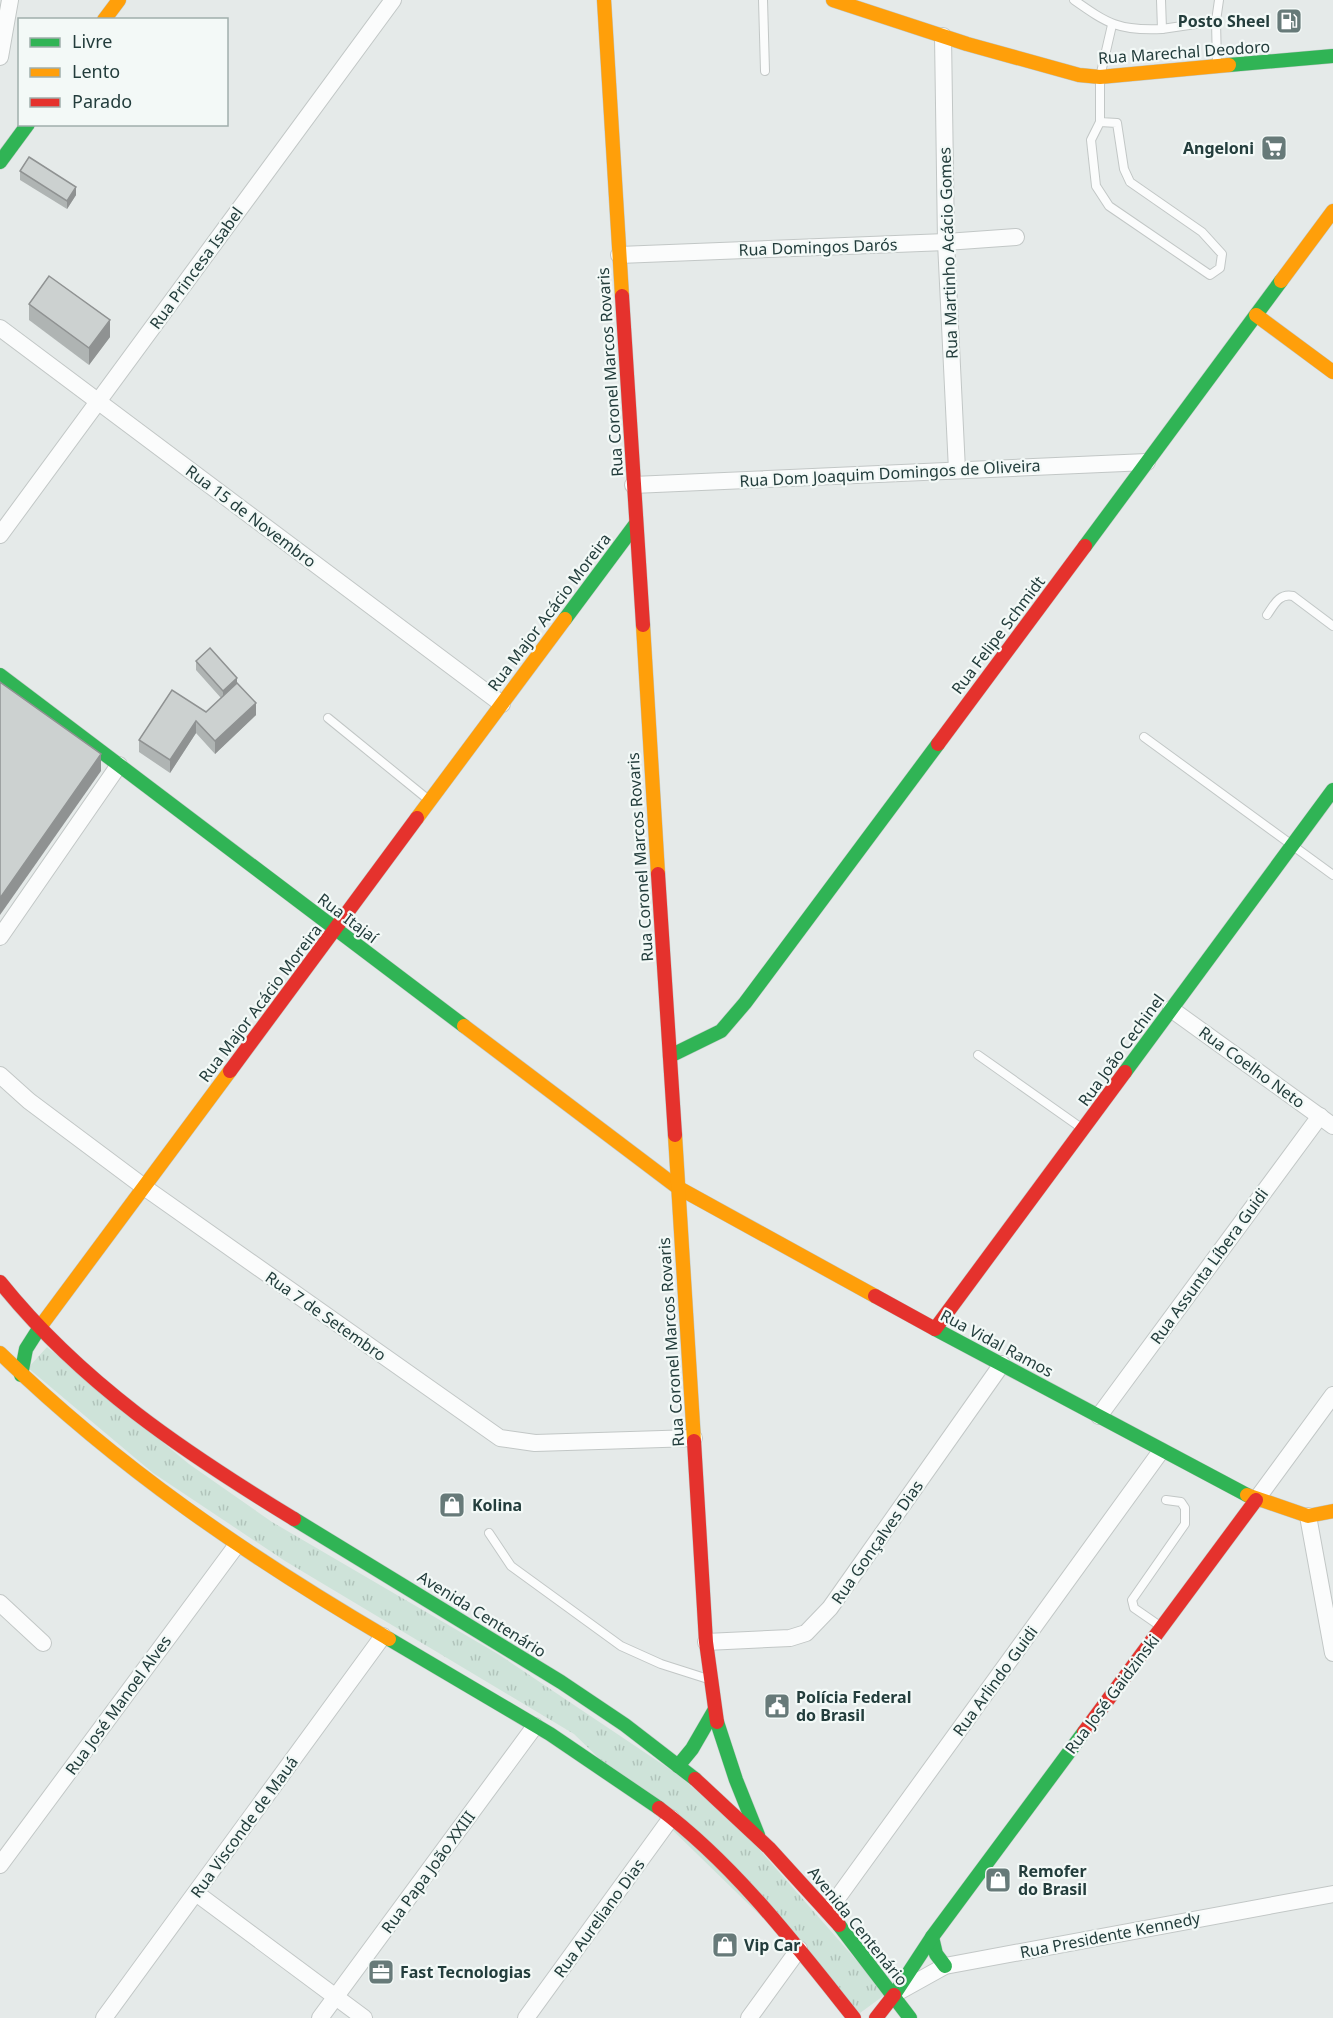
<svg xmlns="http://www.w3.org/2000/svg" width="1333" height="2018" font-family="'Noto Sans',sans-serif">
	<defs>
		<pattern id="park-tufts" width="24" height="20" patternUnits="userSpaceOnUse" patternTransform="scale(1.5)"><rect width="24" height="20" fill="#cee3d9"/><path d="M3 7l-1-3M5 7V3M7 7l1-3M15 17l-1-3M17 17v-4M19 17l1-3" fill="none" stroke="#b1c4bb"/></pattern>
	</defs>
	<rect width="100%" height="100%" fill="#e5eae9"/>
	<path fill="url(#park-tufts)" d="M47,1347L189,1464L272,1522L498,1654L677,1774L744,1832L886,1994L860,2013L574,1734L285,1561L153,1473L28,1368Z"/>
	<g fill="none" stroke-linecap="round" stroke-linejoin="round">
		<defs>
			<g id="lane">
				<path d="M763,0L765,71"/>
				<path d="M1074,0C1108,24 1119,31 1162,29L1161,0"/>
				<path d="M1162,29L1216,21"/>
				<path d="M1217,65L1216,21L1219,0"/>
				<path d="M1100,122L1117,123L1124,169L1130,182L1202,232L1222,254L1220,268L1210,275L1109,206L1096,186L1091,140L1100,122V77L1112,25"/>
				<path d="M1267,615C1274,605 1279,593 1293,596L1333,626"/>
				<path d="M328,718L430,801"/>
				<path d="M1144,737L1333,875"/>
				<path d="M978,1055L1080,1127"/>
				<path d="M489,1533L511,1566L621,1646L661,1664L708,1679"/>
				<path d="M1160,1626L1134,1608L1132,1600L1185,1524V1508L1181,1502L1166,1500"/>
			</g>
			<g id="street">
				<path d="M943,36L946,242L957,470"/>
				<path d="M0,57L10,0"/>
				<path d="M619,255L946,242L1016,237"/>
				<path d="M0,328L502,704"/>
				<path d="M633,485L1147,462"/>
				<path d="M0,535L393,0"/>
				<path d="M0,937L119,765"/>
				<path d="M1171,1009L1333,1126"/>
				<path d="M0,1075L29,1101L144,1187L500,1438L535,1443L694,1438"/>
				<path d="M1099,1416L1320,1116"/>
				<path d="M1256,1500L1333,1395"/>
				<path d="M1308,1516L1333,1653"/>
				<path d="M0,1603L43,1643"/>
				<path d="M706,1642L790,1638L806,1633L830,1608L1002,1364"/>
				<path d="M0,1865L236,1546"/>
				<path d="M196,1893L364,2018"/>
				<path d="M828,1911L1161,1451"/>
				<path d="M900,1991L945,1966L1333,1894"/>
				<path d="M104,2018L383,1636"/>
				<path d="M320,2018L535,1726"/>
				<path d="M526,2018L671,1818"/>
				<path d="M749,2018L799,1949"/>
			</g>
			<g id="fast">
				<path d="M1229,65L1333,56"/>
				<path d="M0,162L28,124"/>
				<path d="M1085,546L1281,281"/>
				<path d="M565,619L635,525"/>
				<path d="M0,675L464,1026"/>
				<path d="M670,1056L721,1031L745,1003L938,744"/>
				<path d="M1125,1072L1333,790"/>
				<path d="M935,1329L1247,1495"/>
				<path d="M21,1375L26,1349L40,1327"/>
				<path d="M294,1519L561,1682L625,1725L695,1779"/>
				<path d="M389,1639L550,1734L659,1808"/>
				<path d="M717,1722L736,1780L758,1835"/>
				<path d="M678,1766L692,1749L714,1711"/>
				<path d="M839,1925L910,2018"/>
				<path d="M932,1937L936,1954L945,1966"/>
				<path d="M894,1995L932,1937L1084,1732"/>
			</g>
			<g id="slow">
				<path d="M604,0L622,296"/>
				<path d="M833,0L967,44L1079,75L1100,77L1229,65"/>
				<path d="M104,20L119,0"/>
				<path d="M1281,281L1333,211"/>
				<path d="M1256,315L1333,372"/>
				<path d="M643,625L658,874"/>
				<path d="M417,818L565,619"/>
				<path d="M464,1026L677,1187L875,1296"/>
				<path d="M675,1135L694,1441"/>
				<path d="M40,1327L230,1071"/>
				<path d="M0,1353C117,1467 249,1557 389,1639"/>
				<path d="M1247,1495L1308,1516L1333,1511"/>
			</g>
			<g id="jam">
				<path d="M622,296L643,625"/>
				<path d="M938,744L1085,546"/>
				<path d="M658,874L675,1135"/>
				<path d="M230,1071L417,818"/>
				<path d="M0,1282C81,1383 184,1452 294,1519"/>
				<path d="M875,1296L935,1329L1125,1072"/>
				<path d="M694,1441L706,1642L717,1722"/>
				<path d="M1084,1732L1256,1500"/>
				<path d="M695,1779L769,1848L839,1925"/>
				<path d="M659,1808C735,1865 795,1944 854,2018"/>
				<path d="M876,2018L894,1995"/>
			</g>
		</defs>
		<use href="#lane" stroke="#c2c7c6" stroke-width="10"/>
		<use href="#street" stroke="#c2c7c6" stroke-width="18"/>
		<use href="#fast" stroke="#c0c8c6" stroke-width="15"/>
		<use href="#slow" stroke="#c0c8c6" stroke-width="15"/>
		<use href="#jam" stroke="#c0c8c6" stroke-width="15"/>
		<use href="#lane" stroke="#fbfcfc" stroke-width="8"/>
		<use href="#street" stroke="#fbfcfc" stroke-width="16"/>
		<use href="#fast" stroke="#30b455" stroke-width="14"/>
		<use href="#slow" stroke="#ff9f0a" stroke-width="14"/>
		<use href="#jam" stroke="#e5322d" stroke-width="14"/>
	</g>
	<g fill="#afb4b3">
		<path d="M20,171L76,195L67,209L20,180Z"/>
		<path d="M29,304L110,337L89,365L29,320Z"/>
		<path d="M196,661L237,683L256,715L215,754L196,733L170,773L139,752V740L206,712L221,698L196,670Z"/>
	</g>
	<g fill="#8f9292">
		<path d="M76,187V195L67,209V201Z"/>
		<path d="M110,320V337L89,365V348Z"/>
		<path d="M237,678V686L223,699V691Z"/>
		<path d="M256,703V715L215,754V741Z"/>
		<path d="M196,721V733L170,773V760Z"/>
		<path d="M101,754V771L0,915V898Z"/>
	</g>
	<g fill="#ccd1d0" stroke="#8f9292" stroke-width="1.5">
		<path d="M29,157L76,187L67,201L20,171Z"/>
		<path d="M49,276L110,320L89,348L29,304Z"/>
		<path d="M210,648L237,678L223,691L196,661Z"/>
		<path d="M0,682L101,754L0,898Z"/>
		<path d="M237,683L256,703L215,741L196,721L170,760L139,740L172,690L206,712Z"/>
	</g>
	<defs>
		<symbol id="fuel-square" viewBox="-11 -11 22 22"><rect x="-9" y="-9" width="18" height="18" rx="4" fill="#677a79" stroke="#f3f9f7"/><path d="M-5.5-6h7V0h2V4h1.3V-2.5L3-4.5l.8-.8L6-3V5H2.5V1h-1V6h-7ZM-4.2-4.7v3.2H.2V-4.7Z" fill="#fff"/></symbol>
		<symbol id="supermarket-square" viewBox="-11 -11 22 22"><rect x="-9" y="-9" width="18" height="18" rx="4" fill="#677a79" stroke="#f3f9f7"/><path d="M-6-5.5h2.5l.6 2H6L4.5 2H-2.5L-4.4-4H-6ZM-1.5 3.2a1.3 1.3 0 1 0 .1 0ZM3 3.2a1.3 1.3 0 1 0 .1 0Z" fill="#fff"/></symbol>
		<symbol id="shop-square" viewBox="-11 -11 22 22"><rect x="-9" y="-9" width="18" height="18" rx="4" fill="#677a79" stroke="#f3f9f7"/><path d="M-5-2.5h2.3a2.7 3.5 0 0 1 5.4 0H5L5.5 6h-11ZM-1.5-2.5h3a1.5 2.3 0 0 0-3 0Z" fill="#fff"/></symbol>
		<symbol id="civic-square" viewBox="-11 -11 22 22"><rect x="-9" y="-9" width="18" height="18" rx="4" fill="#677a79" stroke="#f3f9f7"/><path d="M-.6-6.5H3V-4.5H.6V-3L4-1V1h2V6H-6V1h2V-1L-.6-3ZM-1.2 2.5V6h2.4V2.5Z" fill="#fff"/></symbol>
		<symbol id="office-square" viewBox="-11 -11 22 22"><rect x="-9" y="-9" width="18" height="18" rx="4" fill="#677a79" stroke="#f3f9f7"/><path d="M-6-3h4V-5.5h4V-3h4V5H-6ZM-1-4.5V-3h2v-1.5ZM-6 0V1H6V0Z" fill="#fff"/></symbol>
	</defs>
	<g fill-rule="evenodd">
		<use href="#fuel-square" x="1274" y="6" width="30" height="30"/>
		<use href="#supermarket-square" x="1259" y="133" width="30" height="30"/>
		<use href="#shop-square" x="437" y="1490" width="30" height="30"/>
		<use href="#civic-square" x="762" y="1691" width="30" height="30"/>
		<use href="#shop-square" x="983" y="1865" width="30" height="30"/>
		<use href="#shop-square" x="710" y="1930" width="30" height="30"/>
		<use href="#office-square" x="366" y="1957" width="30" height="30"/>
	</g>
	<g text-anchor="middle" dominant-baseline="central" stroke-width="4.5" stroke-linejoin="round" paint-order="stroke">
		<g font-size="16" font-weight="bold" fill="#233d3c" stroke="#f3f9f7" text-anchor="start">
			<text x="1270" y="21" text-anchor="end">Posto Sheel</text>
			<text x="1254" y="148" text-anchor="end">Angeloni</text>
			<text x="472" y="1505">Kolina</text>
			<text x="796" y="1697">Polícia Federal<tspan x="796" dy="18">do Brasil</tspan></text>
			<text x="1018" y="1871">Remofer<tspan x="1018" dy="18">do Brasil</tspan></text>
			<text x="744" y="1945">Vip Car</text>
			<text x="400" y="1972">Fast Tecnologias</text>
		</g>
		<g font-size="16" fill="#233d3c" stroke="#f3f9f7">
			<text transform="translate(1184 52) rotate(-4)">Rua Marechal Deodoro</text>
			<text transform="translate(818 247) rotate(-2)">Rua Domingos Darós</text>
			<text transform="translate(948 253) rotate(-92)">Rua Martinho Acácio Gomes</text>
			<text transform="translate(196 268) rotate(-54)">Rua Princesa Isabel</text>
			<text transform="translate(610 372) rotate(-94)">Rua Coronel Marcos Rovaris</text>
			<text transform="translate(890 473) rotate(-3)">Rua Dom Joaquim Domingos de Oliveira</text>
			<text transform="translate(251 516) rotate(37)">Rua 15 de Novembro</text>
			<text transform="translate(549 612) rotate(-53)">Rua Major Acácio Moreira</text>
			<text transform="translate(998 635) rotate(-53)">Rua Felipe Schmidt</text>
			<text transform="translate(640 857) rotate(-94)">Rua Coronel Marcos Rovaris</text>
			<text transform="translate(348 918) rotate(37)">Rua Itajaí</text>
			<text transform="translate(260 1003) rotate(-53)">Rua Major Acácio Moreira</text>
			<text transform="translate(1121 1050) rotate(-54)">Rua João Cechinel</text>
			<text transform="translate(1252 1067) rotate(36)">Rua Coelho Neto</text>
			<text transform="translate(1209 1266) rotate(-54)">Rua Assunta Líbera Guidi</text>
			<text transform="translate(326 1316) rotate(35)">Rua 7 de Setembro</text>
			<text transform="translate(671 1342) rotate(-94)">Rua Coronel Marcos Rovaris</text>
			<text transform="translate(997 1343) rotate(28)">Rua Vidal Ramos</text>
			<text transform="translate(877 1542) rotate(-55)">Rua Gonçalves Dias</text>
			<text transform="translate(482 1614) rotate(32)">Avenida Centenário</text>
			<text transform="translate(995 1681) rotate(-54)">Rua Arlindo Guidi</text>
			<text transform="translate(1112 1694) rotate(-53)">Rua José Gaidzinski</text>
			<text transform="translate(118 1705) rotate(-54)">Rua José Manoel Alves</text>
			<text transform="translate(244 1827) rotate(-54)">Rua Visconde de Mauá</text>
			<text transform="translate(428 1872) rotate(-54)">Rua Papa João XXIII</text>
			<text transform="translate(599 1918) rotate(-54)">Rua Aureliano Dias</text>
			<text transform="translate(858 1926) rotate(51)">Avenida Centenário</text>
			<text transform="translate(1110 1935) rotate(-11)">Rua Presidente Kennedy</text>
		</g>
	</g>
	<rect x="18" y="18" width="210" height="108" fill="#f3f9f7" stroke="#a0aeac" stroke-width="1.5"/>
	<rect x="30" y="38" width="30" height="9" fill="#30b455" stroke="#a0aeac" stroke-width="1.5"/>
	<text x="72" y="48" font-size="18" fill="#233d3c">Livre</text>
	<rect x="30" y="68" width="30" height="9" fill="#ff9f0a" stroke="#a0aeac" stroke-width="1.5"/>
	<text x="72" y="78" font-size="18" fill="#233d3c">Lento</text>
	<rect x="30" y="98" width="30" height="9" fill="#e5322d" stroke="#a0aeac" stroke-width="1.5"/>
	<text x="72" y="108" font-size="18" fill="#233d3c">Parado</text>
</svg>
